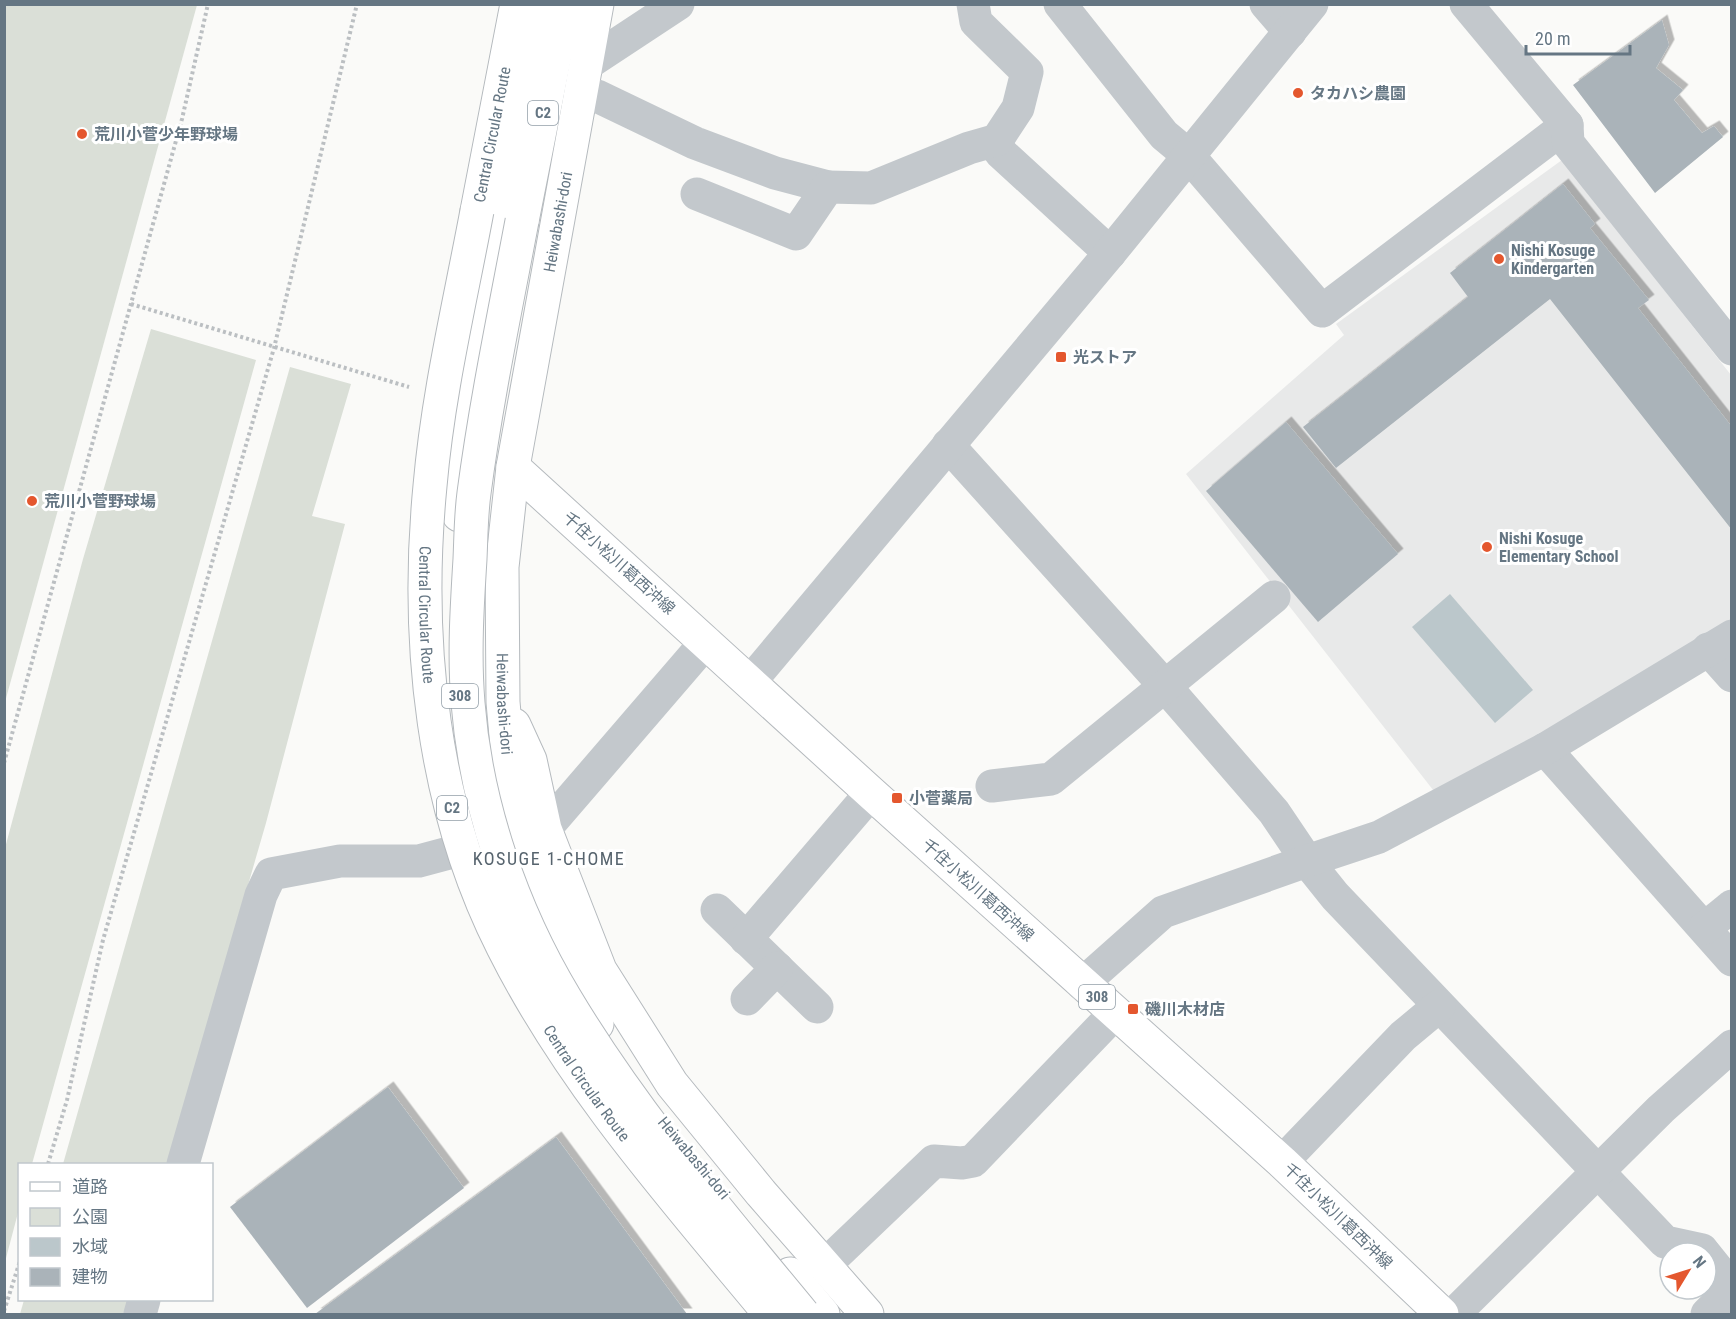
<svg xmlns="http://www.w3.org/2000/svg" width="1736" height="1319" font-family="'Roboto Condensed','Noto Sans JP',sans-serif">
	<defs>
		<filter id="shadow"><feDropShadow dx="5.5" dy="-5.5" stdDeviation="0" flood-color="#0004"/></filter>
	</defs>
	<rect width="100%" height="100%" fill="#fafaf8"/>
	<path fill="#e8e9e9" d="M1562,160L1731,375V620L1437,795L1186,474L1344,335L1336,324Z"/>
	<g fill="#dadfd7">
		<path d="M4,5H197L5,702H4Z"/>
		<path d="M151,329L256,360L32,1164H20L19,1209L5,1262V848L83,559Z"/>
		<path d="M290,367L351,384L312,516L345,524L266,823L167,1164H63Z"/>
		<path d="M24,1300H128L124,1314H20Z"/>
	</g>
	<path fill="#bbc7cb" d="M1450,594L1533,690L1495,723L1412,627Z"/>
	<g fill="#aab3b9" filter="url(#shadow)">
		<path d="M1662,20L1669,45L1656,68L1683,90L1674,100L1702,133L1714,126L1723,137L1655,193L1573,85Z"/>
		<path d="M1563,184L1595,224L1590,228L1649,300L1638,308L1732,427V530L1550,299L1336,468L1303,427L1468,297L1450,273Z"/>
		<path d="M1286,422L1398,554L1318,622L1206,491Z"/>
		<path d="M388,1087L464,1188L307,1308L230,1207Z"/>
		<path d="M556,1137L687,1314H315Z"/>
	</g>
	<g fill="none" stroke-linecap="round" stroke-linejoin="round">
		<defs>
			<g id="major">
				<path id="s1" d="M597,4L513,467L502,567L503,702L511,793L517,832L545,917L589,1012L597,1024"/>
				<path d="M513,467L871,793L1282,1162L1442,1314"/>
				<path d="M459,515L461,445L541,4"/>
				<path d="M514,725L530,760L545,829L600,970L672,1084L761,1193L867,1314"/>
				<path d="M790,1274L823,1314"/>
			</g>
			<g id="highway">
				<path id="s2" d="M477,211L517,4"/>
				<path d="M522,221L565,4"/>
			</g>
		</defs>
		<use href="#major" stroke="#b5babe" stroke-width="35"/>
		<use href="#highway" stroke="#b4b9bd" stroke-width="35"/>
		<g stroke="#bbbfc2" stroke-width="4" stroke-dasharray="3 3" stroke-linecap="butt">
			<path d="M131,304L409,387"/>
			<path d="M4,763L182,119L208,4"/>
			<path d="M48,1164L67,1100L103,940L274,348L357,4"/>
			<path d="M4,1311L20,1261"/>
		</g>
		<g stroke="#c3c8cc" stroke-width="33">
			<path d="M1060,4L1164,135L1188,155L1322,311L1567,125"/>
			<path d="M1266,4L1290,32"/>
			<path d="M1466,4L1567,125L1568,143L1732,349"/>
			<path d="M587,64L678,4"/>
			<path d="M597,96L695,143L775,173L828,187"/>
			<path d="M997,140L1000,152L1110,253"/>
			<path d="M697,194L796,234L828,187L871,188L969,148L997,140L1018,108L1027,72L976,22L973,4"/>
			<path d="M948,445L1165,686L1274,812L1307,861L1335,896L1665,1242L1702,1250L1704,1253"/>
			<path d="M1708,649L1732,676"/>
			<path d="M750,682L1110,253L1312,4"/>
			<path d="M1545,749L1732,960"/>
			<path d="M992,786L1051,779L1274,597"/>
			<path d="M545,829L706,642"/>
			<path d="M717,910L817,1007"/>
			<path d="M1705,928L1732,906"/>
			<path d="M746,939L871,793"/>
			<path d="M1082,984L1163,912L1307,861L1379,837L1545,749L1732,636"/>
			<path d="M747,999L777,968"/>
			<path d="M1282,1162L1403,1036L1439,1006"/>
			<path d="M183,1164L261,895L271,874L340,861H419L490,842"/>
			<path d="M1706,1255L1726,1280L1722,1299L1707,1314"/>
			<path d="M825,1265L934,1161L962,1163L973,1161L1115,1013"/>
			<path d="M140,1314L144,1300"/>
			<path d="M1454,1314L1661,1109L1732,1046"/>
		</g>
		<use href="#major" stroke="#fff" stroke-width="33"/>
		<use href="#highway" stroke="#fff" stroke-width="33"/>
		<defs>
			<g id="highway-bridge">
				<path id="s3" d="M477,211C460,302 438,393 430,486C415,641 432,807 503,947C571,1083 674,1198 770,1314"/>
				<path d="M522,221C505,311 486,402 474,493C471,515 471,537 470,559C467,607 464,655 468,703C476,805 512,910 565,998C633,1112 719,1212 803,1314"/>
			</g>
		</defs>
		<use href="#highway-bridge" stroke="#b4b9bd" stroke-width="35" stroke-linecap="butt"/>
		<use href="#highway-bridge" stroke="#fff" stroke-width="33"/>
	</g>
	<g fill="#e4572e" stroke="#fff" stroke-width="2">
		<circle cx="1298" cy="93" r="6"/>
		<circle cx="82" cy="134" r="6"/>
		<circle cx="1499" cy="259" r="6"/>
		<rect x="1055" y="351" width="12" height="12" rx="3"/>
		<circle cx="32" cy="501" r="6"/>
		<circle cx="1487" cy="547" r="6"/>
		<rect x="891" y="792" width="12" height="12" rx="3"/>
		<rect x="1127" y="1003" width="12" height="12" rx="3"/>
	</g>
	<g text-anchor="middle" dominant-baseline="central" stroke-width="6" stroke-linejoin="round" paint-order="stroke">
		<g fill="#fff" stroke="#939fa8" stroke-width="1.5">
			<rect x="528" y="101" width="30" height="24" rx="4.5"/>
			<rect x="442" y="684" width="36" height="24" rx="4.5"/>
			<rect x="437" y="796" width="30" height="24" rx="4.5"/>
			<rect x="1079" y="985" width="36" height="24" rx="4.5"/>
		</g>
		<g font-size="15" font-weight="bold" fill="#657683">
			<text x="543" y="113">C2</text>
			<text x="460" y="696">308</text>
			<text x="452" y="808">C2</text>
			<text x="1097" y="997">308</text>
		</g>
		<g font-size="16" font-weight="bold" fill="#657683" stroke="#fff" text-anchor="start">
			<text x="1310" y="93">タカハシ農園</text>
			<text x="94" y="134">荒川小菅少年野球場</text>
			<text x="1511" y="250">Nishi Kosuge<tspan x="1511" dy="18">Kindergarten</tspan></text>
			<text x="1073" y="357">光ストア</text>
			<text x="44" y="501">荒川小菅野球場</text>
			<text x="1499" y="538">Nishi Kosuge<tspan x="1499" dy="18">Elementary School</tspan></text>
			<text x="909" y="798">小菅薬局</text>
			<text x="1145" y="1009">磯川木材店</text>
		</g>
		<g font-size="16" fill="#657683" stroke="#fff">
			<text stroke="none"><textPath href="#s2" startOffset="78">Central Circular Route</textPath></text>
			<text transform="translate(558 222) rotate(-80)">Heiwabashi-dori</text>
			<text transform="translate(619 563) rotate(42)">千住小松川葛西沖線</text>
			<text stroke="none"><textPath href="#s3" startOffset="408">Central Circular Route</textPath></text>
			<text stroke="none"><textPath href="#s1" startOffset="708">Heiwabashi-dori</textPath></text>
			<text transform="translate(978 890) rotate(42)">千住小松川葛西沖線</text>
			<text stroke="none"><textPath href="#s3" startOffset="912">Central Circular Route</textPath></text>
			<text transform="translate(694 1158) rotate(50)">Heiwabashi-dori</text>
			<text transform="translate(1338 1216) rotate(44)">千住小松川葛西沖線</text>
		</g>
		<g font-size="18" letter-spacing="1.5" fill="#57646e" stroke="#fff">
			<text x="549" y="858">KOSUGE 1-CHOME</text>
		</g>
	</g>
	<rect width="1736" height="1319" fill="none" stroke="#657683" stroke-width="12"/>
	<rect x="18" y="1163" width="195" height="138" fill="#ffffff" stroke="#c1c8cd" stroke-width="1.5"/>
	<rect x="30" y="1182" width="30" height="9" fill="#ffffff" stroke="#c1c8cd" stroke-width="1.5"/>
	<text x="72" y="1193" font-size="18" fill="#657683">道路</text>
	<rect x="30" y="1208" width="30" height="18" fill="#dadfd7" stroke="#c1c8cd" stroke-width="1.5"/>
	<text x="72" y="1223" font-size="18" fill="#657683">公園</text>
	<rect x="30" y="1238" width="30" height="18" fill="#bbc7cb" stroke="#c1c8cd" stroke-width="1.5"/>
	<text x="72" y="1253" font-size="18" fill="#657683">水域</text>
	<rect x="30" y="1268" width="30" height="18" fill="#aab3b9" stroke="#c1c8cd" stroke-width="1.5"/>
	<text x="72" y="1283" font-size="18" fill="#657683">建物</text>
	<g transform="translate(1688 1271) rotate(52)"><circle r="28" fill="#ffffff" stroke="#c1c8cd" stroke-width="1.5"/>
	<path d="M0-4.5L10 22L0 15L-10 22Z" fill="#e4572e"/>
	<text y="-9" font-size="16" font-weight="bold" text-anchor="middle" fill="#657683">N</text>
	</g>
	<path d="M1526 45v9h104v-9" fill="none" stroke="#657683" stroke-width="3"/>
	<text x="1535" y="45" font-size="18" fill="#657683" stroke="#ffffff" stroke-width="4.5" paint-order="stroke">20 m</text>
</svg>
